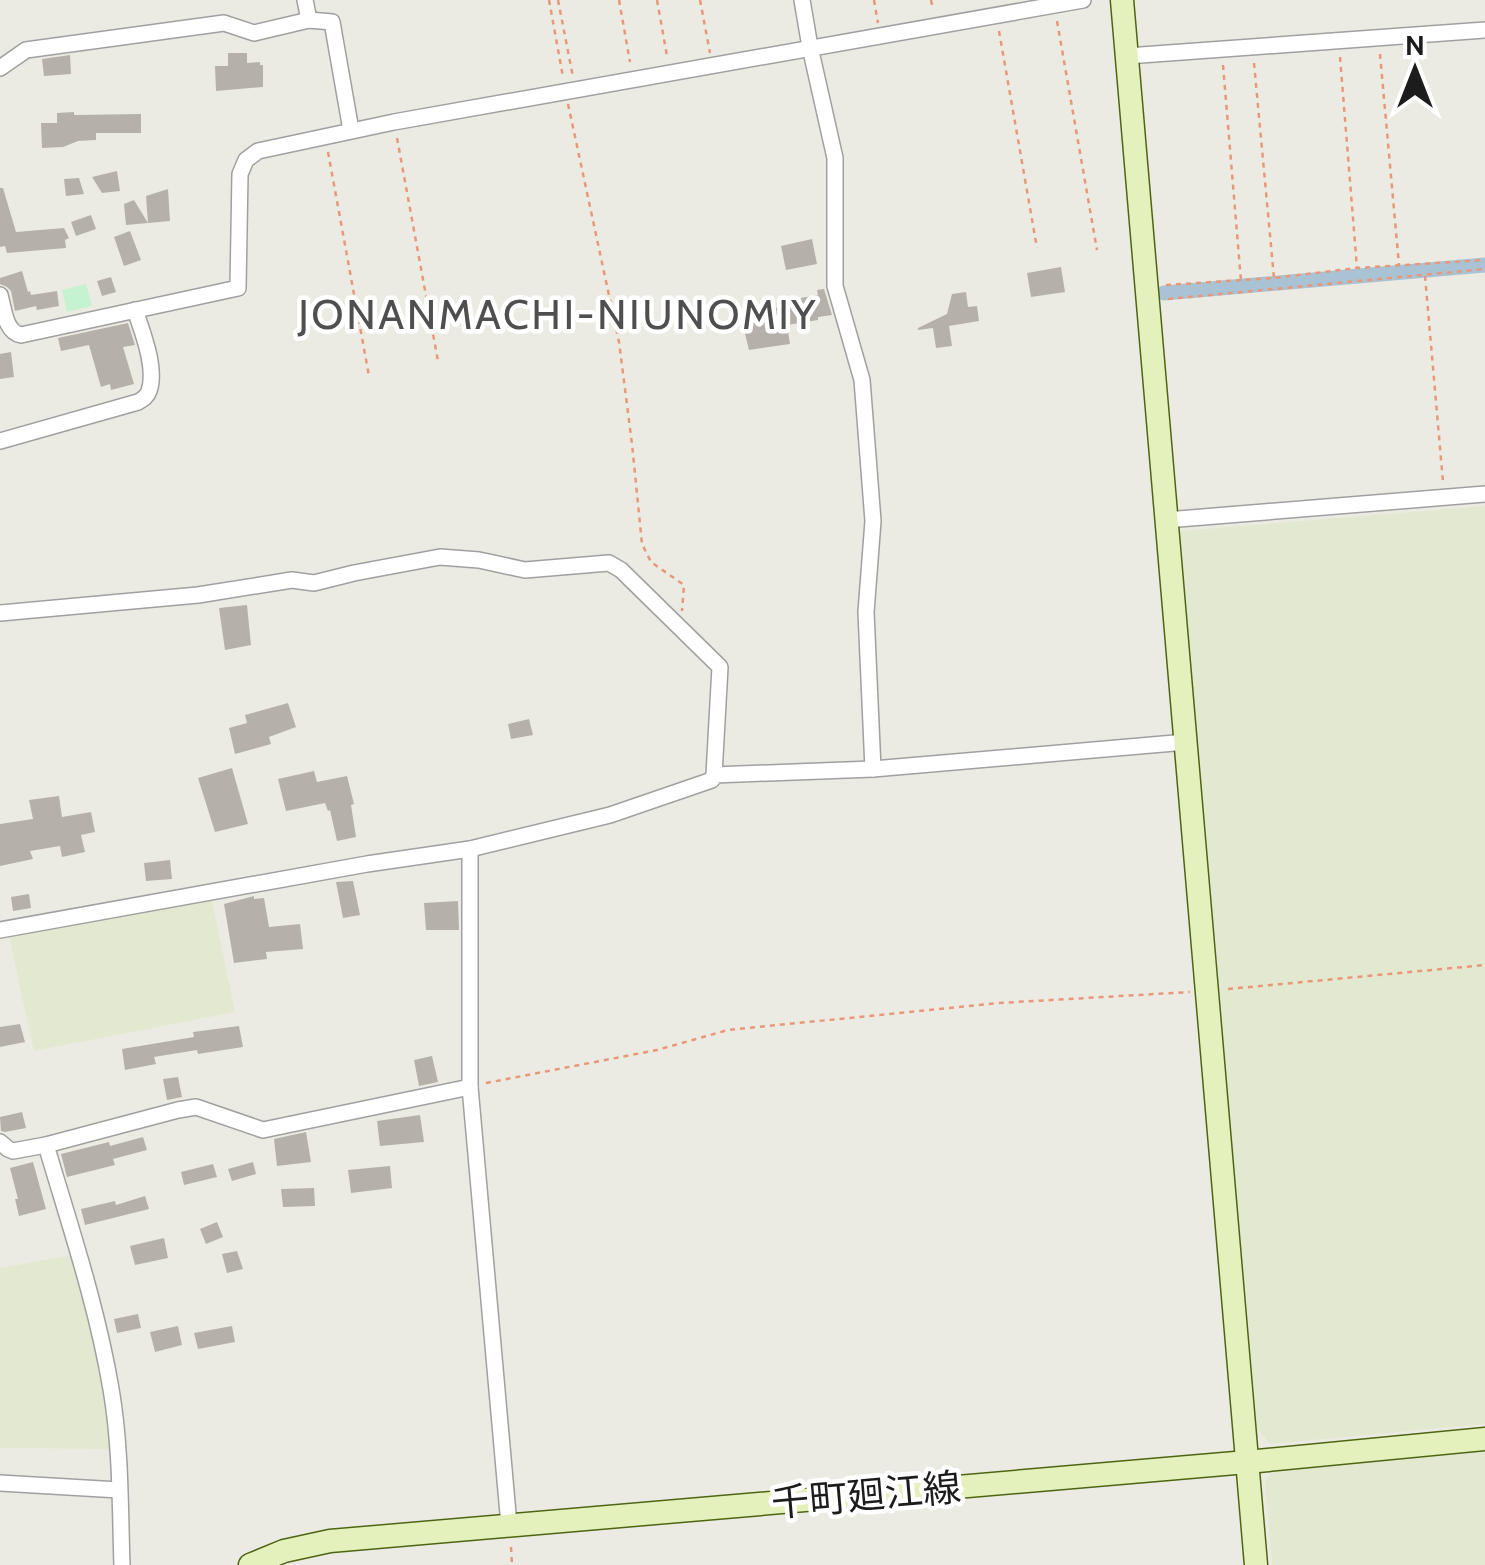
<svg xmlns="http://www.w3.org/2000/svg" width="1485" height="1565" font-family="Cabin,'Noto Sans JP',sans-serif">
	<rect width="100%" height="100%" fill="#ecebe3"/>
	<g fill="#e3e9d1">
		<path d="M1485,506V1424L1270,1444L1257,1429L1180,531Z"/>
		<path d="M212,900L235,1012L34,1051L9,937Z"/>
		<path d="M73,1255L101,1364L112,1449L0,1448V1268Z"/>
		<path d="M1485,1448V1565H1272L1265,1482L1275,1467Z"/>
	</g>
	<path fill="#c5f2d1" d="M86,284L92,306L67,312L62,290Z"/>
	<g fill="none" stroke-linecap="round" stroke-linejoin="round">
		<path stroke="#a9c3d5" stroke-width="15" d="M1164,293L1485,265"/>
	</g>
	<g fill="#b5b1aa">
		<path d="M228,53H247V63L260,62V65H263V87L216,91L215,66H228Z"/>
		<path d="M70,55L71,74L44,76L42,59Z"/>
		<path d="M74,112V115L141,114V133H96V140L78,141L63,147L42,148L41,123H57V113Z"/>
		<path d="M117,171L120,191L102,193L92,177Z"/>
		<path d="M79,178L84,194L66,196L64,179Z"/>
		<path d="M0,188H3L16,232L64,228L69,238L65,240L66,248L7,253L5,246L0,247Z"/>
		<path d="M168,189L170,221L148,223L146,196Z"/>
		<path d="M134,200L148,223L126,225L124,204Z"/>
		<path d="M91,215L96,229L76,236L71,222Z"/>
		<path d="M130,231L141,260L124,266L114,237Z"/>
		<path d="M812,239L817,264L786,270L781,246Z"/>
		<path d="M1061,267L1065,292L1031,297L1027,273Z"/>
		<path d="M22,271L28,292L30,291L31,295L57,291L59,306L37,310L36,306L15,311L11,291L7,287L0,284V278Z"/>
		<path d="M111,277L116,292L102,296L97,281Z"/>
		<path d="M824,289L832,315L818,317V320L787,325L790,344L749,350L740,313L802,304L801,298L818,295L817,290Z"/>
		<path d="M966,292L968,307L977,306L979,321L949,326L952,346L936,348L933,328L918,330V328L947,314L952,294Z"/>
		<path d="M128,323L135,345L123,347L134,384L111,390L110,384L101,387L89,345L61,351L58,338Z"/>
		<path d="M11,352L14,377L0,379V354Z"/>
		<path d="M247,605L251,645L225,650L219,608Z"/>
		<path d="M288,703L296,727L269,737L271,744L235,754L229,728L247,723L245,715Z"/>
		<path d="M529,719L533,735L511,739L508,724Z"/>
		<path d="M232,768L248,824L215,832L198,778Z"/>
		<path d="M314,771L317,782L347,776L354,804L351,805L356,837L337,841L330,810L328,811L325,803L286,811L278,779Z"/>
		<path d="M59,796L62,817L91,812L95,832L81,835L85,852L62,857L60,846L30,851L33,859L0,866V824L33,819L29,800Z"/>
		<path d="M170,860L172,879L146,881L144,863Z"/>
		<path d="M353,881L360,915L343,918L336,882Z"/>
		<path d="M29,894L31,908L13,911L11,897Z"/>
		<path d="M254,896V899L264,898L269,927L300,924L303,949L266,952L267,959L234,963L224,904Z"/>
		<path d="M458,901L459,930H426L424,903Z"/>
		<path d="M20,1024L25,1042L0,1047V1027Z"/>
		<path d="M239,1026L243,1047L198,1054L197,1050L154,1057L156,1064L125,1070L122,1049L194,1037L193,1032Z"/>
		<path d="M432,1056L438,1082L419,1086L414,1060Z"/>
		<path d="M178,1077L182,1097L167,1100L163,1079Z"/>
		<path d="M22,1112L26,1128L5,1132L1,1131L0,1117Z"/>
		<path d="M420,1115L424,1142L380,1146L377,1121Z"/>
		<path d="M306,1132L311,1162L277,1166L274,1139Z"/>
		<path d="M143,1137L147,1150L113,1159L115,1165L67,1177L61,1154L109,1142L110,1146Z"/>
		<path d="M33,1162L46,1209L19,1216L15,1199H18L10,1168Z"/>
		<path d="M253,1162L256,1174L232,1181L228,1169Z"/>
		<path d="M213,1164L217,1177L184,1185L181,1172Z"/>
		<path d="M390,1166L392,1188L351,1193L348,1170Z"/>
		<path d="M314,1188L315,1206L283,1207L281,1189Z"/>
		<path d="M145,1196L149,1209L85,1225L81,1209L115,1201L116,1205Z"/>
		<path d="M217,1222L223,1237L206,1244L200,1229Z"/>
		<path d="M164,1238L168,1258L135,1265L130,1246Z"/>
		<path d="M237,1251L243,1269L227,1273L222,1254Z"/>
		<path d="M138,1314L141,1328L117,1333L114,1319Z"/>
		<path d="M178,1326L182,1345L155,1352L150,1332Z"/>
		<path d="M232,1326L235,1342L198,1349L194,1333Z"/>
	</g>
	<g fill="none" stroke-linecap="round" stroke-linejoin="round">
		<defs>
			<g id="street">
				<path d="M305,0L309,20"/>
				<path d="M802,0L810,47L835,158V286L862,380L873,521L866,612L873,769"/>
				<path d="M1127,56L1485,30"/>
				<path d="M0,68L26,50L224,23L254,33L309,20L332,22L351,130"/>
				<path d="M0,295C4,309 5,332 21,335L238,288L240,174L246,160L258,151L394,122L1083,0"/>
				<path d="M0,441L138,402C143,399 147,397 149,391C157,368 142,331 135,310"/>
				<path d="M1166,520L1485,494"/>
				<path d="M0,613L198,595L292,580L314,583L354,573L440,557L479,560L525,570L609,563L621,570L720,667L714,775"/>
				<path d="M470,849V1087L509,1525"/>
				<path d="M0,930L367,864L470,849L610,815L712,780L714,775L873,769L1186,742"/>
				<path d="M0,1142L8,1149L13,1151L46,1145L178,1110L196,1107L263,1130L470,1087"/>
				<path d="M46,1145C70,1226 97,1306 111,1389C121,1447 120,1507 122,1565"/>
				<path d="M0,1483L119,1490"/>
			</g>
			<g id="secondary">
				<path d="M1122,0L1256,1565"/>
				<path d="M250,1565L284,1551L330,1541L1247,1462L1485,1439"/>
			</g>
		</defs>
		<use href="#street" stroke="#a0a0a0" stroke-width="18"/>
		<use href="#secondary" stroke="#4d6512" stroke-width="25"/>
		<g stroke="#e89879" stroke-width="2.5" stroke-dasharray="5 5" stroke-linecap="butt">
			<path d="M549,0L563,77"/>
			<path d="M558,0L573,77"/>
			<path d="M619,0L630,62"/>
			<path d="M657,0L667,56"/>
			<path d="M700,0L710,53"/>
			<path d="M874,0L878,23"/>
			<path d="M931,0L933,9"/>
			<path d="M1057,21L1097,250"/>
			<path d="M999,31L1037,248"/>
			<path d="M1380,54L1399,265"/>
			<path d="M1340,57L1357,268"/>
			<path d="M1254,63L1274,278"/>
			<path d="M1223,65L1241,281"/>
			<path d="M568,104L619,342L632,444L642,544L651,562L684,585L682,611"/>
			<path d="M397,138L438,361"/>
			<path d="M328,152L369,376"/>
			<path d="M1425,276L1443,482"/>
			<path d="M1166,285L1274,278L1357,268L1485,260"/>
			<path d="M1168,299L1485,269"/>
			<path d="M1228,989L1485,965"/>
			<path d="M486,1083L657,1050L728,1030L999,1003L1190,992"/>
			<path d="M511,1547L512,1565"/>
		</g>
		<use href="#street" stroke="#fff" stroke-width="15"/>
		<use href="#secondary" stroke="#e5f1bd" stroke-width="22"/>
	</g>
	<g text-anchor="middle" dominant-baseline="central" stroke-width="9" stroke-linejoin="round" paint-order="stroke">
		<g font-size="38" fill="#1c1c1c" stroke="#fff">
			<text transform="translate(866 1495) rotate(-5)">千町廻江線</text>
		</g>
		<g font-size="42" letter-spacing="2.5" fill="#4f4f4f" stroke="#fff">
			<text x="558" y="314">JONANMACHI-NIUNOMIY</text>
		</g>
	</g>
	<g transform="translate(1415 70)" stroke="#ffffff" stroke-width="8" paint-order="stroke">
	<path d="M0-8L18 38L0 25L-18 38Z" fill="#1c1c1c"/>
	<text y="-15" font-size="28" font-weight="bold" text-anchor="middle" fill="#1c1c1c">N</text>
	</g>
</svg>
